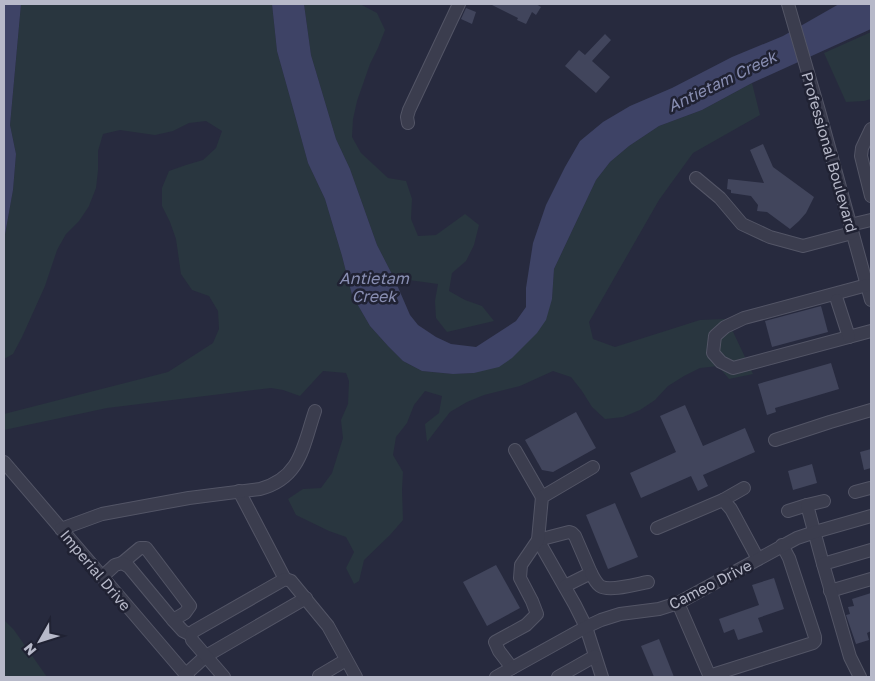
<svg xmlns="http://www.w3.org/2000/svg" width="875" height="681" font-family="'Golos Text',sans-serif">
	<rect width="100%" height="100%" fill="#272a3e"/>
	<g fill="#29363f">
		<path d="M21,4H272L277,51L291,101L308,163L325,199L342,256L352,295L370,326L388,346L403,361L422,371L453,374L474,373L552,299L554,269L596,180L610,162L629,146L659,126L702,110L752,83L760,115L693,153L659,200L589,322L593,339L615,347L700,320L727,319L753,374L729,379L718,366L700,368L684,376L668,386L655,400L640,410L623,417L605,419L592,407L582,391L571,377L553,371L520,386L484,395L467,402L450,412L427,442L425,424L439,413L442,396L425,391L414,405L407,423L396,437L393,455L403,472L402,490L403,520L390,535L364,560L359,581L354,584L346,568L354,552L346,537L329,531L296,515L288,499L303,489L321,488L332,473L343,438L341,420L348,404L349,381L346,373L323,371L300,396L283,390L271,388L107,408L4,430V414L168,372L213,343L219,329L218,311L209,296L192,290L181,274L176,239L170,222L162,206V188L169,171L186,165L203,160L216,148L222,131L206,121L189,123L173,131L155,135L120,130L103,134L98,151V170L96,188L89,206L79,221L66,234L57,250L45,286L22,337L13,354L4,359V240L13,190L16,154L10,125Z"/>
		<path d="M304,4H360L377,13L385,30L378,48L370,64L357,101L353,119L352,137L361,153L388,178L406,181L412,199L411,219L418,236L436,235L465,214L479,225L474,245L466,261L452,273L449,291L465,300L482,306L494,321L447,332L436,318L435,301L438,284L394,278L377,245L350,169L336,139L311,55Z"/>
		<path d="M871,32V99L864,101L846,102L824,53Z"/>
		<path d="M4,620L14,630L47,677H4Z"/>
	</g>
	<g fill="#3e4366">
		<path d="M4,4H21L10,125L16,154L13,190L4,240Z"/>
		<path d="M272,4H304L311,55L336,139L350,169L377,245L394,278L410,315L418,325L436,337L451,344L476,347L516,321L526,307V288L533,243L546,205L565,167L580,141L603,122L630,106L672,88L732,57L783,36L839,4H871V29L752,83L702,110L659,126L629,146L610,162L596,180L554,269L552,299L546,320L537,333L512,358L499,367L474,373L453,374L422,371L403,361L388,346L370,326L352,295L342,256L325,199L308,163L291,101L277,51Z"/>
	</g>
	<g fill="#41455c">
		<path d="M490,4H536L541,7L536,15L532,12L526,24L517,20L518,18Z"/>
		<path d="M466,8L476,12L472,24L461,19Z"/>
		<path d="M605,34L611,40L592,61L610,77L596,93L565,66L579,50L585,55Z"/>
		<path d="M763,144L773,167L814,197L806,213L799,221L790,229L767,212L757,211L758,205L751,196L731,193V190L727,189L728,179L764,183L750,150Z"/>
		<path d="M821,306L828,332L772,347L765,321Z"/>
		<path d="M831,363L839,389L775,408L776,412L767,415L758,384Z"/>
		<path d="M685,405L703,446L745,428L755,452L703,475L708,486L698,491L691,476L641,498L630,473L676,452L660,416Z"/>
		<path d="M576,412L596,448L553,472L542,470L525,440Z"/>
		<path d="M871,449V468L864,470L860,452Z"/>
		<path d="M812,464L817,483L793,490L788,471Z"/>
		<path d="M615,503L638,557L608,569L586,515Z"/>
		<path d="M496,565L520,608L487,626L463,582Z"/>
		<path d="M774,578L784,609L758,618L763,632L738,640L734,629L724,633L719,619L759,605L752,585Z"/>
		<path d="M871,593V631L867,633L869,640L856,644L846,615L850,614L848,607L854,606L852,599Z"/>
		<path d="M659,639L674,677H654L641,646Z"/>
	</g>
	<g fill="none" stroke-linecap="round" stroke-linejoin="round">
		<defs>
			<g id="minor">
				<path d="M788,4L819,111L871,300"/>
				<path d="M408,123L407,117L409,110L459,4"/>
				<path d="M871,129L862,148L861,156L871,196"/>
				<path d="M696,178L720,198L742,224L770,237L803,246L852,233"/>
				<path d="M850,225L871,220"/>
				<path d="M867,285L744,318L725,327L715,336L713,353L721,362L733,368L871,331"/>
				<path d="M837,300L849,337"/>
				<path d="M775,440L830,422L871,410"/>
				<path d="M515,450L542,497"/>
				<path d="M4,462L188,677"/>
				<path d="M239,491L285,579"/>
				<path d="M855,492L870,488"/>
				<path d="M723,500L744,488"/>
				<path d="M788,511L807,505"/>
				<path d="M657,528L723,500L731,509L758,559"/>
				<path d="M61,529L102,514L189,498L260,489C301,478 303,446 315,411"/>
				<path d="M538,540L575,605L586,627L602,677"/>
				<path d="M538,540L569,532L572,533L575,536L591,573L565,586"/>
				<path d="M122,563L140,548H146L190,606L185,613L173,620"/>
				<path d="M823,564L807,505L824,501"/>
				<path d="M591,573C593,577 596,583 600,586C609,592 637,584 648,582"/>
				<path d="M102,577L115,565L122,563L129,567L173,620L183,631L191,635"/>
				<path d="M830,591L871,579"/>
				<path d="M678,603L710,677"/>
				<path d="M512,668L499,651L495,642L526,625L537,614L532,601L520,578L521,565L538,540L542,497L593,467"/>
				<path d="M185,675L206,656L306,598"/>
				<path d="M319,676L346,660"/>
				<path d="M709,676L813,643L815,641V637L789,558L782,545"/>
				<path d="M224,677L192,640L191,635L194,631L285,579L291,581L328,626L356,677"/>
				<path d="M496,677L586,627L601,620L620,614L659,609L678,603L797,538L815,532L871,516"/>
				<path d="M558,677L595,656"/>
				<path d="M860,677L850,657L823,564L871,550"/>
			</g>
		</defs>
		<use href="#minor" stroke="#535566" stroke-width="14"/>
		<use href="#minor" stroke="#3b3d4e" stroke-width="12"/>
	</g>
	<g text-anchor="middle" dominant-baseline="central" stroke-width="5" stroke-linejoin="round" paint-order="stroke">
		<g font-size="15" fill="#b7b9c9" stroke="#202233">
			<text transform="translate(830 152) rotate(74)">Professional Boulevard</text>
			<text transform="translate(96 570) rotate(50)">Imperial Drive</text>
			<text transform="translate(710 584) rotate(-27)">Cameo Drive</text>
		</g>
		<g font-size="16" font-style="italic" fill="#888eb2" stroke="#202233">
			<text transform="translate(722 81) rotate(-26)">Antietam Creek</text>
			<text x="374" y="278">Antietam<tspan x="374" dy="18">Creek</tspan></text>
		</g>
	</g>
	<rect width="875" height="681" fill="none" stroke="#b7b9c9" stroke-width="10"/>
	<g transform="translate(40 641) rotate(231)" stroke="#202233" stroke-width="4" paint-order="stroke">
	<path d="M0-4L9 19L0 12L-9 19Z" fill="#b7b9c9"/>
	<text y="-8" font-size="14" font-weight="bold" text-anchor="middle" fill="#b7b9c9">N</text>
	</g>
</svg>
